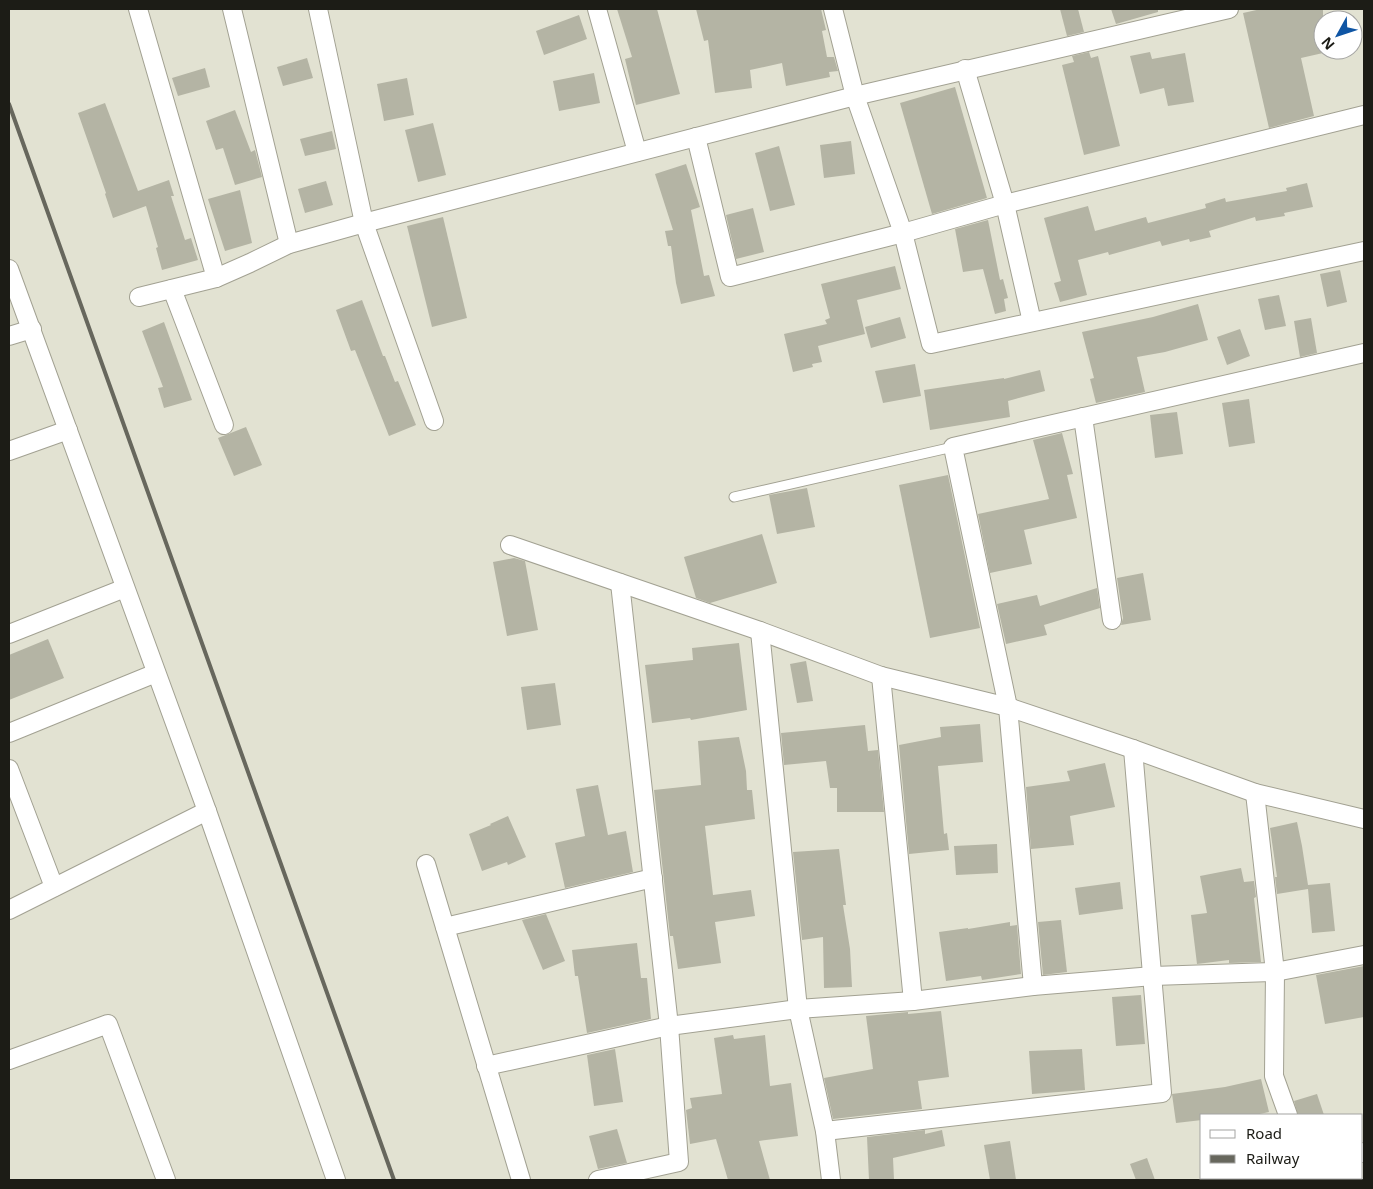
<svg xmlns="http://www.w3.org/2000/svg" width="1373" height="1189" font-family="'Noto Sans',sans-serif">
	<rect width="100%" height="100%" fill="#e2e2d2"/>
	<g fill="#b4b4a4">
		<path d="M617,9H657L680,94L636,105L625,59L632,57Z"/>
		<path d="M696,9H821L826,30L822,31L827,57H834L838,71L829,72L830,77L786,86L782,63L750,70L752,88L715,93L708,40L704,41Z"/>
		<path d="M1060,9H1078L1084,32L1067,36Z"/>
		<path d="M1111,9H1158V12L1116,24Z"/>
		<path d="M1261,9H1323V53L1301,58L1314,116L1269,128L1243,13Z"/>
		<path d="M579,15L587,39L544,55L536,31Z"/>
		<path d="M1089,52L1091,58L1098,56L1120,146L1084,155L1062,65L1074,62L1072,56Z"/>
		<path d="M1150,52L1152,59L1185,53L1194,102L1168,106L1164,88L1140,94L1130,56Z"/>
		<path d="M307,58L313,78L283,86L277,67Z"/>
		<path d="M205,68L210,87L178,96L172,78Z"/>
		<path d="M594,73L600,103L559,111L553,81Z"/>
		<path d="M407,78L414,115L384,121L377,84Z"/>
		<path d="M955,87L987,198L932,214L900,103Z"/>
		<path d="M105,103L138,191L169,180L174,196H171L185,240L191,238L198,260L162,270L156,248L158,247L146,206L113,218L105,194L106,193L78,113Z"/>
		<path d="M235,110L251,152L255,150L262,177L235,185L223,148L216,150L206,121Z"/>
		<path d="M433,123L446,175L418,182L405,130Z"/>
		<path d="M332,131L336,149L305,156L300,139Z"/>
		<path d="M851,141L855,174L824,178L820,145Z"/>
		<path d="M779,146L795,205L770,211L755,153Z"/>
		<path d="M686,164L700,207L691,210L704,276L709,275L715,296L681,304L676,283L671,246H668L665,231L673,230L655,174Z"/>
		<path d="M326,181L333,205L305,213L298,189Z"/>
		<path d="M1307,183L1313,207L1284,213L1285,216L1256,221L1255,217L1209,231L1211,237L1190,242L1189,239L1162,246L1160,241L1109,255L1108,252L1078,260L1087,295L1060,302L1054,283L1061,281L1044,218L1088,206L1095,231L1146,217L1148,223L1206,208L1205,204L1225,198L1226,202L1287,191L1286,188Z"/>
		<path d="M240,190L252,243L225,251L208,199Z"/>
		<path d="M753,208L764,252L736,259L726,215Z"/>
		<path d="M443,217L467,318L432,327L407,226Z"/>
		<path d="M988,220L1000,280L1003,279L1008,298L1004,299L1006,311L995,314L983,269L963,272L955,229Z"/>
		<path d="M895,266L901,289L857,300L865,334L818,346L822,362L812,364L813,367L793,372L784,334L827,324L825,320L830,318L821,284Z"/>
		<path d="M1340,270L1347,302L1327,307L1320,274Z"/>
		<path d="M1279,295L1286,326L1265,330L1258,299Z"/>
		<path d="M362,300L383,356H385L395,382L398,381L416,425L389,436L355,350L351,351L336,310Z"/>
		<path d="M1198,304L1208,340L1165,352L1137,357L1145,392L1096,403L1090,379L1094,378L1082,332L1153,317Z"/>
		<path d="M900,317L906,338L871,348L865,327Z"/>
		<path d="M1311,318L1317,353L1300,357L1294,321Z"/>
		<path d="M164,322L192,400L164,408L158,388L163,387L142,331Z"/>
		<path d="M1240,329L1250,356L1227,365L1217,337Z"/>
		<path d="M915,364L921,396L883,403L875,371Z"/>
		<path d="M1040,370L1045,391L1008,401L1010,417L930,430L924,390L1004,378V379Z"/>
		<path d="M1249,399L1255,443L1229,447L1222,403Z"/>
		<path d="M1177,412L1183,454L1155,458L1150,415Z"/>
		<path d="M246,427L262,465L234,476L218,438Z"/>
		<path d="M1062,433L1073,474L1067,475L1077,518L1024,530L1032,564L990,573L978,514L1049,499L1033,440Z"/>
		<path d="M948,475L980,628L930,638L899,485Z"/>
		<path d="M807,488L815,527L777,534L769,495Z"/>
		<path d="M762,534L777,583L710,603L696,598L684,557Z"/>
		<path d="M514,558L525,561L538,630L507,636L493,562Z"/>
		<path d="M1143,573L1151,620L1121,625L1123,618L1117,578Z"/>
		<path d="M1097,588L1100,608L1044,625L1047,635L1006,644L997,604L1037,595L1040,606Z"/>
		<path d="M48,639L64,678L9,700V655Z"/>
		<path d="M739,643L747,710L691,720L690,718L652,723L645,665L693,660L692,648Z"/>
		<path d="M806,661L813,701L797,703L790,664Z"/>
		<path d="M555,683L561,725L527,730L521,687Z"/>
		<path d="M980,724L983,762L938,766L944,834L947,833L949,850L909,854L899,745L941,737L940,727Z"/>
		<path d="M865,725L868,751L878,750L884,812H837V788H830L826,761L784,765L781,733Z"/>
		<path d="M739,737L746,771L747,790H752L755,819L705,826L713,895L751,890L755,916L715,922L721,963L678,969L673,936H670L654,790L701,785L698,741Z"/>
		<path d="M1105,763L1115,807L1070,816L1074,845L1031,849L1026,787L1070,781L1067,771Z"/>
		<path d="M598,785L608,835L626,831L633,872L565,888L555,843L585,836L576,789Z"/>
		<path d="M508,816L526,857L508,865L507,862L482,871L469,834L491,825L490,824Z"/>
		<path d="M1297,822L1302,846L1308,885L1330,883L1335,931L1312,933L1308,889L1277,894L1275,877H1277L1270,828Z"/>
		<path d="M997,844L998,873L956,875L954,846Z"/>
		<path d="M839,849L846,905H843L850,949L852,987L824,988L823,937L802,940L793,852Z"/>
		<path d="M1241,868L1244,882L1254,881L1256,897L1254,898L1261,962L1229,963V960L1197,964L1191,915L1207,913L1200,876Z"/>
		<path d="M1120,882L1123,909L1079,915L1075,888Z"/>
		<path d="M546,914L565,961L543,970L522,920Z"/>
		<path d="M1061,920L1067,972L1043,975L1038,922Z"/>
		<path d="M1010,922V926L1017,925L1021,974L982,980L981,976L946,981L939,932L968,928V929Z"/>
		<path d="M637,943L641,978H647L651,1019L587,1033L578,976H575L572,950Z"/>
		<path d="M1364,966V1017L1325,1024L1316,975Z"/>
		<path d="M1141,995L1145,1044L1116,1046L1112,997Z"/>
		<path d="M941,1011L949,1077L918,1081L922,1109L833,1119L824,1078L873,1069L866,1016L908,1012V1014Z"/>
		<path d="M733,1035L734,1039L765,1035L770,1086L791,1083L798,1136L759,1141L770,1180H728L716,1139L690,1144L686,1110L692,1108L690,1098L722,1094L714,1038Z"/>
		<path d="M615,1049L623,1102L594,1106L587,1055Z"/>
		<path d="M1082,1049L1085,1090L1032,1094L1029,1051Z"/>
		<path d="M1261,1079L1269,1112L1255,1115H1202V1120L1176,1123L1172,1094L1225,1087Z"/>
		<path d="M1317,1094L1324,1115H1298L1294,1101Z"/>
		<path d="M617,1129L627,1163L598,1169L589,1136Z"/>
		<path d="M925,1130V1134L942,1130L945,1146L893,1158L894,1180H869L867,1137Z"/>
		<path d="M1010,1141L1016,1180H990L984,1145Z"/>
		<path d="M1147,1158L1155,1180H1136L1130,1164Z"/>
	</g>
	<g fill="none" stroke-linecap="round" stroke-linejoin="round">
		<defs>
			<path id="lane" d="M734,497L953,447"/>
			<g id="street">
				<path d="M138,9L216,278"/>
				<path d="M232,9L289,244"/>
				<path d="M318,9L364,223L434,421"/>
				<path d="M597,9L637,152"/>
				<path d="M833,9L855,96L903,233L931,344L1364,251"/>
				<path d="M965,69L1005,204L1032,322"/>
				<path d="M696,137L730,277L903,233L1005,204L1364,115"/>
				<path d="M9,269L207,811L336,1180"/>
				<path d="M172,289L224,425"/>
				<path d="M139,297L216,278L250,263L289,244L364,223L855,96L1229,9"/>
				<path d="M9,336L32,329"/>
				<path d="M1083,417L1112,620"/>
				<path d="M9,451L68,430"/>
				<path d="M510,545L760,631L881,676L1008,707L1133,749L1255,793L1364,819"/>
				<path d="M760,631L798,1009L825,1131L831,1180"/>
				<path d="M9,634L125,588"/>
				<path d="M881,676L913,1001"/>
				<path d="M9,733L156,673"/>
				<path d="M9,769L54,887"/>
				<path d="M1255,793L1275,972L1274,1076L1288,1115"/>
				<path d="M426,864L521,1180"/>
				<path d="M9,910L207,811"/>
				<path d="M445,927L653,878"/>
				<path d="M1033,986L1008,707L953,447L1364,353"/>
				<path d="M9,1060L108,1024L166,1180"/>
				<path d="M486,1066L669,1026L798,1009L913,1001L1033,986L1153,976L1275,972L1364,955"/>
				<path d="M825,1131L1162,1093L1133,749"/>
				<path d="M1362,1153L1364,1152"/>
				<path d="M1337,1178V1180"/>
				<path d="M598,1180L679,1162L669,1026L620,583"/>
				<path d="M1276,1180L1287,1178"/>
			</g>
		</defs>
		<use href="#lane" stroke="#a2a192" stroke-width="11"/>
		<use href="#street" stroke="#a2a192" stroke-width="20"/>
		<use href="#lane" stroke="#fff" stroke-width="9"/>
		<use href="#street" stroke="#fff" stroke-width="18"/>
		<path stroke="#67675d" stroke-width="4" d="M9,104L394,1180"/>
	</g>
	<rect width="1373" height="1189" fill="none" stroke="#1c1c16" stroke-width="20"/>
	<rect x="1200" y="1114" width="162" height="65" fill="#ffffff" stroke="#a4a4a2"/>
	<rect x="1210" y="1130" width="25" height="8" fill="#ffffff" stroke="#a4a4a2"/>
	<text x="1246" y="1139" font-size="15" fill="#1c1c16">Road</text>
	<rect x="1210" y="1155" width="25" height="8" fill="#67675d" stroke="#a4a4a2"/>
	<text x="1246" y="1164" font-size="15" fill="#1c1c16">Railway</text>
	<g transform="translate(1338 35) rotate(230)"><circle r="24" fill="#ffffff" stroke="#a4a4a2"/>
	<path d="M0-4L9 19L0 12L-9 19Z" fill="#0f55a4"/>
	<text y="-8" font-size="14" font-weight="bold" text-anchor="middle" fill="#1c1c16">N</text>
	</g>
</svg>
